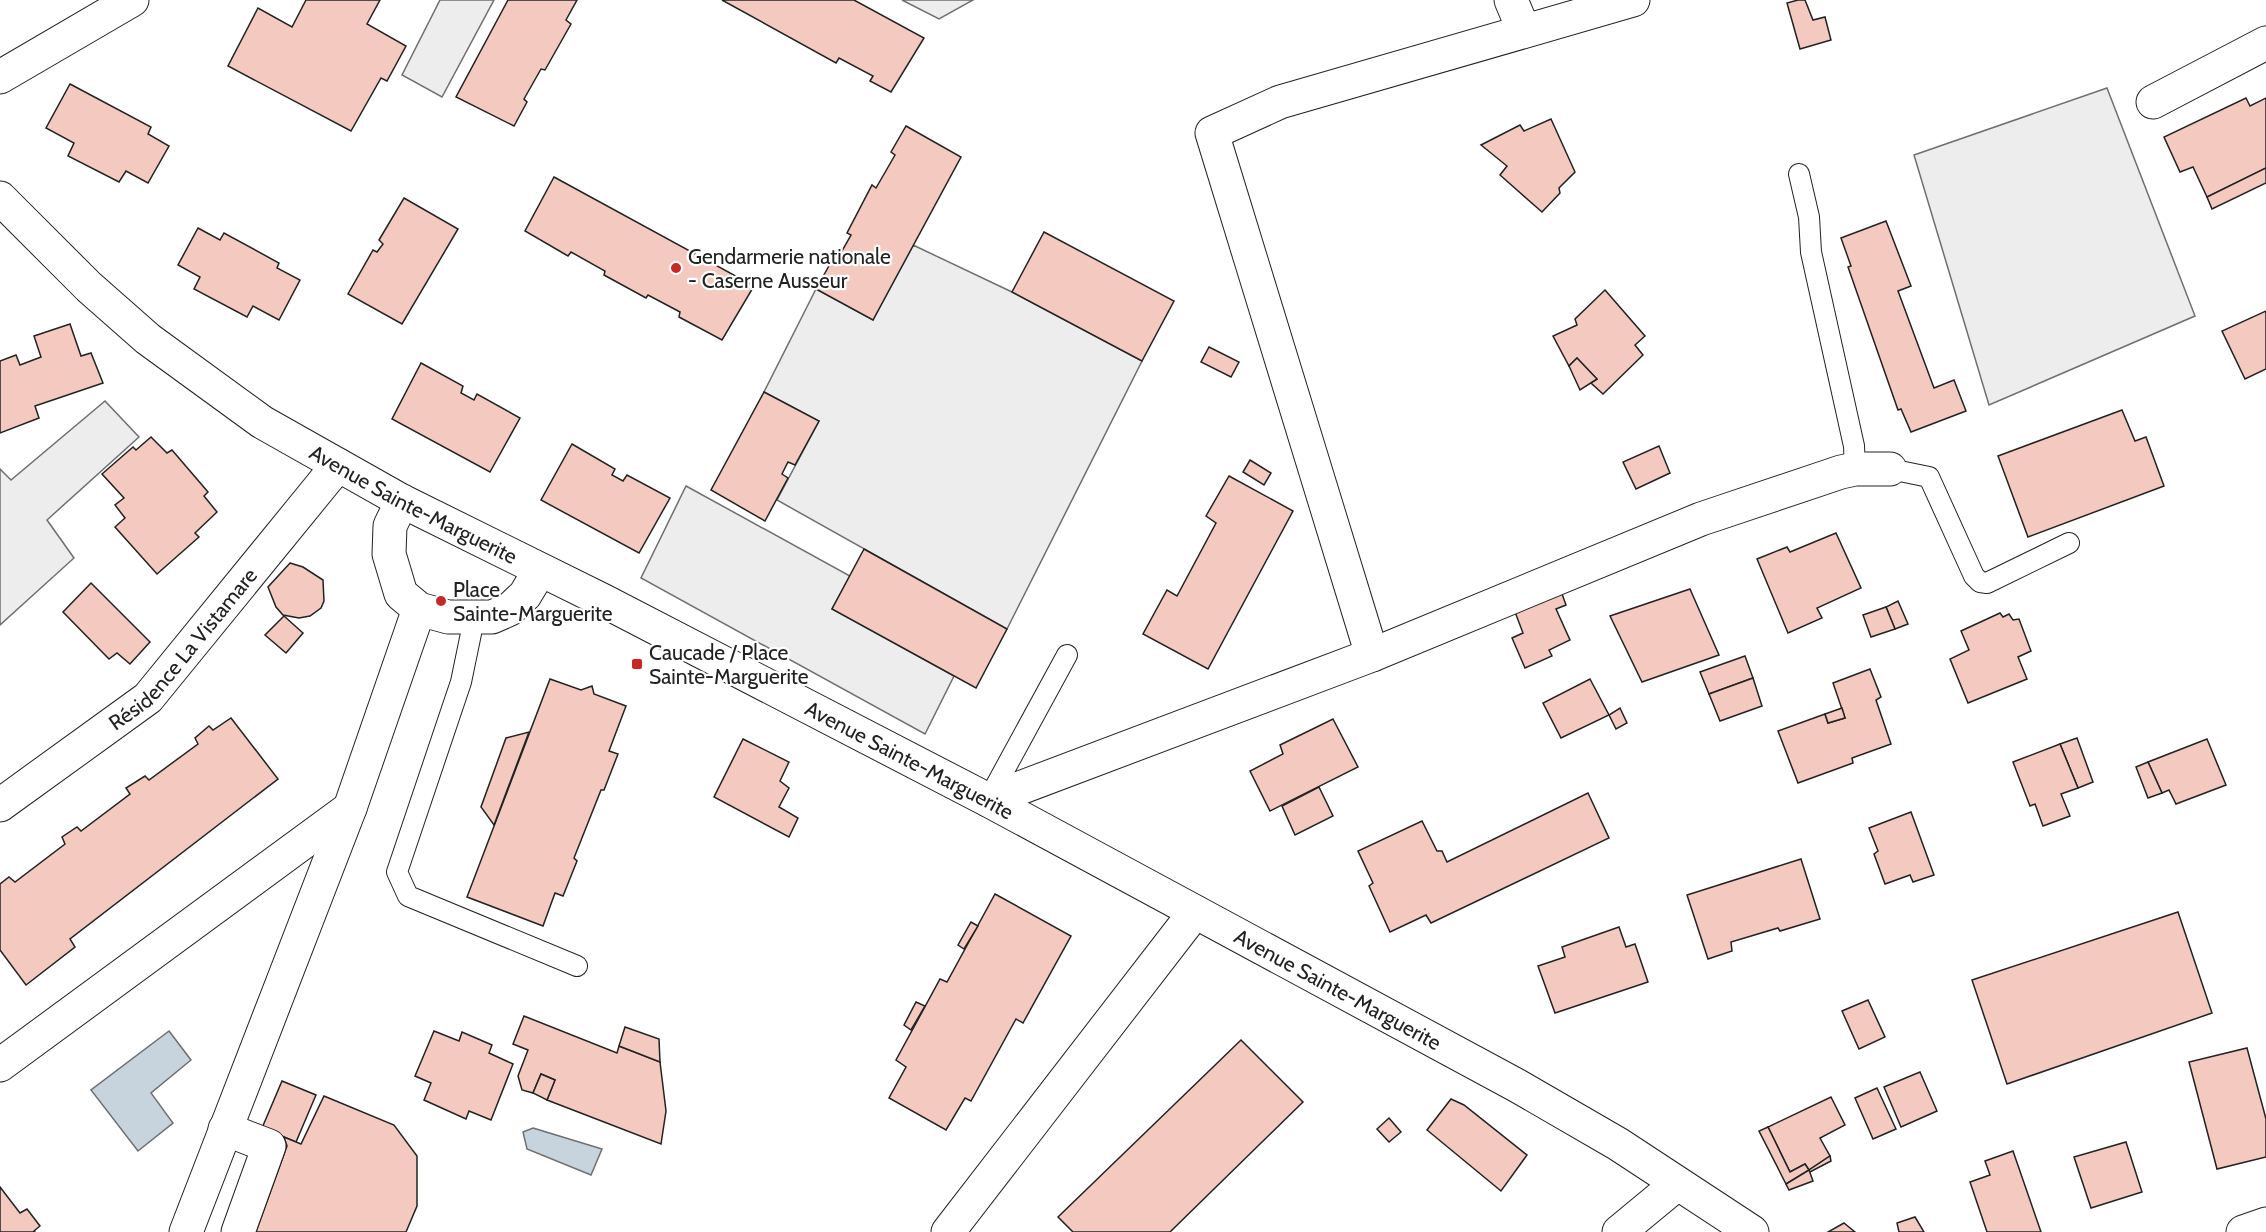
<svg xmlns="http://www.w3.org/2000/svg" width="2266" height="1232" font-family="Cabin,sans-serif">
	<rect width="100%" height="100%" fill="#fff"/>
	<g fill="#ededed" stroke="#6f6f6f" stroke-width="1.5">
		<path d="M440,0H494L442,97L402,75Z"/>
		<path d="M902,0H973L939,19Z"/>
		<path d="M2107,88L2195,316L1989,405L1914,155Z"/>
		<path d="M913,245L1012,292L1142,361L1007,629L777,500L819,421L764,392L816,289L873,320Z"/>
		<path d="M105,401L139,437L47,520L74,558L0,625V469L11,480Z"/>
		<path d="M686,486L850,576L832,609L954,676L925,734L641,578Z"/>
	</g>
	<g fill="#c7d3dd" stroke="#6f6f6f" stroke-width="1.5">
		<path d="M169,1031L191,1060L151,1093L173,1123L138,1151L91,1090Z"/>
		<path d="M533,1128L602,1149L591,1175L527,1149L523,1132Z"/>
	</g>
	<g fill="#f3c9c0" stroke="#222" stroke-width="1.5">
		<path d="M306,0H380L367,24L406,46L387,81L381,78L351,131L228,66L258,8L292,27Z"/>
		<path d="M508,0H577L566,20L571,24L545,70L541,69L524,99L527,102L514,126L456,97Z"/>
		<path d="M722,0H854L924,38L891,92L870,81L873,76L839,58L836,63Z"/>
		<path d="M1798,0H1805L1813,20L1825,17L1831,40L1800,49L1787,3Z"/>
		<path d="M70,84L151,127L148,134L169,146L148,183L126,171L119,182L68,156L74,143L46,128Z"/>
		<path d="M2246,98L2250,106L2266,98V168L2207,197L2193,167L2180,172L2164,137Z"/>
		<path d="M1551,119L1575,172L1559,188L1560,193L1542,212L1500,175L1507,166L1481,145L1520,125L1524,131Z"/>
		<path d="M906,126L961,157L873,320L816,289L830,264L834,265L851,235L847,233L872,185L876,188L895,155L891,152Z"/>
		<path d="M2266,168V183L2212,209L2207,197Z"/>
		<path d="M554,177L754,286L722,340L679,317L680,312L648,295L646,298L604,275L605,271L571,252L568,256L525,231Z"/>
		<path d="M404,198L458,229L402,324L348,294L373,250L377,252L383,244L379,240Z"/>
		<path d="M1886,221L1911,286L1898,291L1934,388L1954,380L1966,411L1911,432L1901,409L1898,410L1848,267L1851,266L1841,238Z"/>
		<path d="M198,228L220,240L224,233L279,263L277,268L300,280L279,320L253,306L247,317L194,289L200,277L178,265Z"/>
		<path d="M1044,232L1174,301L1142,361L1012,292Z"/>
		<path d="M1605,290L1645,336L1635,345L1643,355L1603,394L1591,383L1597,379L1577,358L1569,366L1553,336L1577,325L1575,319Z"/>
		<path d="M2266,311V369L2245,379L2222,331Z"/>
		<path d="M70,324L81,356L91,353L103,383L35,406L39,418L0,433V361L16,355L20,365L41,357L34,336Z"/>
		<path d="M1209,347L1239,362L1231,377L1201,362Z"/>
		<path d="M1577,358L1597,379L1580,390L1569,366Z"/>
		<path d="M421,363L463,386L461,393L474,400L477,394L520,418L490,472L392,419Z"/>
		<path d="M764,392L819,421L795,465L788,462L782,474L788,478L765,521L711,490Z"/>
		<path d="M2122,410L2135,441L2146,437L2164,486L2028,537L1998,456Z"/>
		<path d="M151,437L167,453L172,450L208,492L204,496L217,512L195,533L199,537L157,574L115,527L125,518L115,505L124,498L102,474L133,447L136,450Z"/>
		<path d="M572,444L615,469L612,475L623,481L627,475L670,498L639,553L541,500Z"/>
		<path d="M1659,446L1670,473L1636,489L1623,462Z"/>
		<path d="M1250,460L1271,473L1264,485L1243,472Z"/>
		<path d="M1229,476L1293,511L1208,669L1143,634L1167,590L1177,596L1216,523L1206,516Z"/>
		<path d="M1836,533L1861,588L1817,608L1822,618L1788,633L1757,559L1787,547L1790,552Z"/>
		<path d="M864,549L1007,629L976,688L832,609Z"/>
		<path d="M290,563L303,567L323,580L324,601L321,608L310,616L299,618L283,615L276,607L268,587Z"/>
		<path d="M91,583L150,642L130,664L117,653L109,659L63,612Z"/>
		<path d="M1690,589L1719,655L1642,682L1610,616Z"/>
		<path d="M1561,591L1566,605L1556,609L1570,640L1549,650L1552,656L1525,668L1512,638L1523,633L1515,612Z"/>
		<path d="M1898,601L1908,624L1895,629L1886,607Z"/>
		<path d="M1886,607L1895,629L1871,637L1863,615Z"/>
		<path d="M2000,613L2003,617L2009,614L2013,620L2019,619L2031,651L2018,657L2027,679L1968,703L1950,659L1969,650L1961,631Z"/>
		<path d="M284,616L303,633L286,653L265,635Z"/>
		<path d="M1745,656L1753,678L1709,694L1700,672Z"/>
		<path d="M1870,669L1881,697L1876,700L1891,744L1852,758L1853,763L1798,783L1778,731L1825,714L1828,723L1845,718L1833,683Z"/>
		<path d="M1753,678L1762,706L1720,721L1709,694Z"/>
		<path d="M550,679L581,690L592,686L594,694L626,706L609,751L618,754L604,790H601L574,858L577,861L563,896L555,893L543,926L467,897Z"/>
		<path d="M1590,679L1609,715L1561,738L1543,703Z"/>
		<path d="M1620,708L1627,723L1616,729L1609,715Z"/>
		<path d="M1842,708L1845,718L1828,723L1825,714Z"/>
		<path d="M231,718L278,779L70,939L75,947L26,985L0,950V884L9,877L15,882L65,844L62,837L77,827L81,831L130,794L126,788L145,776L149,780L198,744L195,738L209,726L213,730Z"/>
		<path d="M1333,719L1358,767L1270,811L1250,771L1283,754L1280,745Z"/>
		<path d="M529,732L494,825L481,807L506,738Z"/>
		<path d="M2077,738L2093,782L2078,788L2060,744Z"/>
		<path d="M743,739L789,762L780,781L789,788L779,807L798,818L789,837L714,797Z"/>
		<path d="M2207,739L2226,785L2176,804L2169,790L2162,793L2148,762Z"/>
		<path d="M2060,744L2078,788L2061,794L2070,816L2043,826L2035,804L2030,806L2013,762Z"/>
		<path d="M2148,762L2162,793L2148,798L2136,767Z"/>
		<path d="M1319,787L1333,816L1295,835L1282,806Z"/>
		<path d="M1588,793L1609,838L1431,923L1426,915L1390,932L1369,886L1373,883L1358,851L1422,821L1437,851H1442L1447,862Z"/>
		<path d="M1911,812L1934,875L1913,882L1910,875L1885,884L1874,854L1878,851L1869,828Z"/>
		<path d="M1801,859L1820,919L1780,931L1778,928L1731,942L1732,951L1708,959L1687,895Z"/>
		<path d="M995,894L1071,936L1023,1023L1016,1019L971,1101L965,1098L946,1130L889,1098L906,1067L896,1060L940,979L947,982Z"/>
		<path d="M2178,912L2212,1013L2007,1084L1972,980Z"/>
		<path d="M971,922L978,926L964,949L958,945Z"/>
		<path d="M1619,927L1626,947L1635,944L1648,982L1555,1013L1538,966L1565,957L1562,947Z"/>
		<path d="M1868,1000L1885,1037L1859,1049L1842,1011Z"/>
		<path d="M916,1002L925,1006L911,1030L904,1025Z"/>
		<path d="M524,1016L617,1053L619,1046L660,1062L666,1111L661,1144L547,1100L555,1080L541,1074L533,1093L522,1090L518,1076L528,1050L513,1044Z"/>
		<path d="M625,1027L659,1039L660,1062L619,1046Z"/>
		<path d="M434,1031L459,1041L462,1032L492,1045L489,1053L513,1064L491,1120L469,1111L466,1119L424,1100L431,1083L415,1076Z"/>
		<path d="M1241,1040L1303,1102L1170,1232H1073L1058,1217Z"/>
		<path d="M2247,1048L2266,1119V1157L2217,1169L2189,1062Z"/>
		<path d="M1920,1072L1937,1111L1901,1127L1884,1087Z"/>
		<path d="M541,1074L555,1080L547,1100L533,1093Z"/>
		<path d="M282,1081L316,1095L296,1142L262,1128Z"/>
		<path d="M1877,1088L1896,1129L1873,1139L1855,1098Z"/>
		<path d="M324,1096L394,1125L417,1156V1206L406,1232H256L287,1146L284,1137L301,1144Z"/>
		<path d="M1831,1097L1845,1125L1820,1138L1830,1156L1809,1170L1805,1164L1790,1172L1768,1127Z"/>
		<path d="M1451,1099L1464,1105L1527,1155L1501,1191L1427,1130Z"/>
		<path d="M1389,1118L1401,1132L1389,1142L1377,1129Z"/>
		<path d="M1768,1127L1790,1172L1805,1164L1809,1170L1786,1184L1759,1131Z"/>
		<path d="M2126,1142L2142,1192L2091,1208L2074,1157Z"/>
		<path d="M2013,1151L2041,1232H1987L1970,1182L1990,1175L1985,1161Z"/>
		<path d="M1830,1156L1831,1161L1810,1172L1809,1170Z"/>
		<path d="M1809,1170L1813,1181L1789,1190L1786,1184Z"/>
		<path d="M0,1187L20,1213L27,1209L40,1226L34,1231L35,1232H0Z"/>
		<path d="M1915,1217L1924,1232H1899L1897,1223Z"/>
		<path d="M1844,1223L1855,1232H1828Z"/>
	</g>
	<g fill="none" stroke-linecap="round" stroke-linejoin="round">
		<defs>
			<g id="service">
				<path d="M1799,174L1809,217L1811,252L1854,446L1855,469"/>
				<path d="M1890,469L1929,477L1974,576L1980,582L1987,583L2069,543"/>
				<path d="M474,619L461,682L397,872L408,896L577,966"/>
				<path d="M988,800L1067,655"/>
			</g>
			<g id="minor">
				<path d="M1511,0L1524,31"/>
				<path d="M0,77L132,0"/>
				<path d="M2153,102L2266,43"/>
				<path d="M402,501L390,526L389,554L401,594L419,609L448,617H492L510,609L525,595L540,570"/>
				<path d="M1372,655L1212,133L1280,102L1633,0"/>
				<path d="M988,800L1372,655L1701,519L1841,472L1855,469H1890"/>
				<path id="s1" d="M0,805L148,698L338,465"/>
				<path d="M0,1065L350,808L419,609"/>
				<path d="M225,1129L269,1146L238,1232"/>
				<path d="M186,1232L350,808"/>
				<path d="M948,1232L1195,912"/>
				<path d="M1619,1232L1677,1184"/>
				<path d="M2243,1232L2266,1224"/>
			</g>
			<g id="tertiary">
				<path id="s2" d="M0,198L89,287L148,339L262,422L402,501L604,601L988,800L1516,1085L1618,1144L1752,1232"/>
			</g>
		</defs>
		<use href="#service" stroke="#222" stroke-width="22"/>
		<use href="#minor" stroke="#222" stroke-width="35"/>
		<use href="#tertiary" stroke="#222" stroke-width="35"/>
		<use href="#service" stroke="#fff" stroke-width="20"/>
		<use href="#minor" stroke="#fff" stroke-width="33"/>
		<use href="#tertiary" stroke="#fff" stroke-width="33"/>
	</g>
	<g fill="#c62828" stroke="#fff" stroke-width="2">
		<circle cx="676" cy="268" r="6"/>
		<circle cx="441" cy="601" r="6"/>
		<rect x="631" y="658" width="12" height="12" rx="3"/>
	</g>
	<g text-anchor="middle" dominant-baseline="central" stroke-width="4.5" stroke-linejoin="round" paint-order="stroke">
		<g font-size="21" fill="#222" stroke="#fff" text-anchor="start">
			<text x="688" y="256">Gendarmerie nationale<tspan x="688" dy="24">- Caserne Ausseur</tspan></text>
			<text x="453" y="589">Place<tspan x="453" dy="24">Sainte-Marguerite</tspan></text>
			<text x="649" y="652">Caucade / Place<tspan x="649" dy="24">Sainte-Marguerite</tspan></text>
		</g>
		<g font-size="21" fill="#222" stroke="#fff">
			<text stroke="none"><textPath href="#s2" startOffset="518">Avenue Sainte-Marguerite</textPath></text>
			<text stroke="none"><textPath href="#s1" startOffset="242">Résidence La Vistamare</textPath></text>
			<text stroke="none"><textPath href="#s2" startOffset="1076">Avenue Sainte-Marguerite</textPath></text>
			<text stroke="none"><textPath href="#s2" startOffset="1562">Avenue Sainte-Marguerite</textPath></text>
		</g>
	</g>
</svg>
